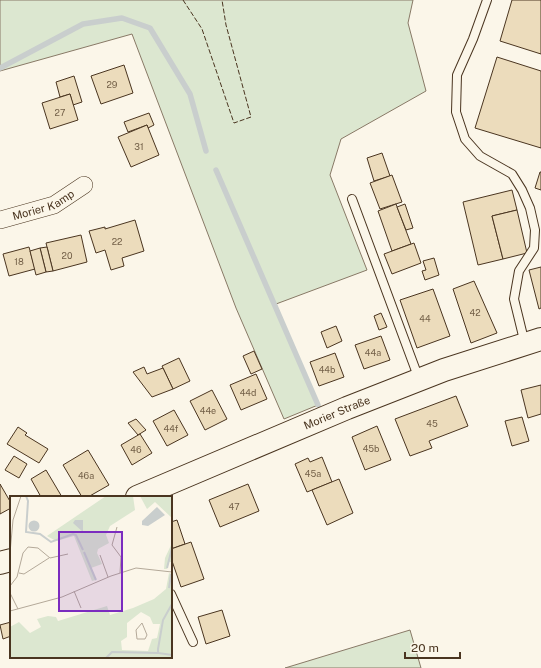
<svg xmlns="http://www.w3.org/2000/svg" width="541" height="668" font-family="'Public Sans',sans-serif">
	<rect width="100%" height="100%" fill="#fbf6e9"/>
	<g fill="#dce7d0" stroke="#887966">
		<path d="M0,0H413L408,23L426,91L341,139L330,175L367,270L276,304L318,405L284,419L236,308L132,34L0,71Z"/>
		<path d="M410,630L421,668H285Z"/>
	</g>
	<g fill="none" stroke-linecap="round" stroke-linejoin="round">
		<g stroke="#c9cecd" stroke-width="5.5">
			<path d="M0,68L83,24L122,18L150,28L190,94L206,151"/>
			<path d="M216,170L318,405"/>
		</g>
	</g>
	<g fill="#ecdcbc" stroke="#4a3520">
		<path d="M512,0H541V54L500,41Z"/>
		<path d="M497,57L541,71V148L475,128Z"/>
		<path d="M124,65L133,93L101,104L91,76Z"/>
		<path d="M74,76L82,102L73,105L70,94L60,97L56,82Z"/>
		<path d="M70,94L78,120L50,129L42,103Z"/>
		<path d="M149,113L154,125L148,128L147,125L128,132L124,122Z"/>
		<path d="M147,125L159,155L131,167L118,137Z"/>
		<path d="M382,153L390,176L374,181L367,158Z"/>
		<path d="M540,172H541V190L535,188Z"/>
		<path d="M392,175L402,202L380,209L370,183Z"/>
		<path d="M512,190L517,210L492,216L503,259L478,265L463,202Z"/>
		<path d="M396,204L411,244L392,251L378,211Z"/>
		<path d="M405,204L413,228L406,230L397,207Z"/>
		<path d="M517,210L527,253L503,259L492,216Z"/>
		<path d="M135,220L144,251L122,258L124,266L111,270L105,250L96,253L89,231L105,227V229Z"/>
		<path d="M81,235L87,262L53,271L46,243Z"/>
		<path d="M414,243L421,263L392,274L384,254Z"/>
		<path d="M29,247L35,269L9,276L3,254Z"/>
		<path d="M47,247L53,271L46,272L40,248Z"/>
		<path d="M40,248L46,272L36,275L30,251Z"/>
		<path d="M434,258L439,275L425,280L422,271L426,270L423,261Z"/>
		<path d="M541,267V308L539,309L529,270Z"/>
		<path d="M474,281L497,333L471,343L453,289Z"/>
		<path d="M433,289L450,336L417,348L400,300Z"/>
		<path d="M381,313L387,327L379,330L374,316Z"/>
		<path d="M336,326L342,341L327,348L321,332Z"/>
		<path d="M381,336L390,360L364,369L355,345Z"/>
		<path d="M254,351L262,369L251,374L243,356Z"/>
		<path d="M335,353L344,377L319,386L310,362Z"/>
		<path d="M179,358L190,381L173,389L162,366Z"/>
		<path d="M144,367L147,374L163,368L173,389L152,397L133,372Z"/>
		<path d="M256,374L267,399L241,410L230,385Z"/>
		<path d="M541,385V414L528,418L521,390Z"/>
		<path d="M212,390L227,419L205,430L190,401Z"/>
		<path d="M456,396L468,426L429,441L432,448L410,456L395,419Z"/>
		<path d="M174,410L188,435L167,446L153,421Z"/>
		<path d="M522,417L529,441L512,446L505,421Z"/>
		<path d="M136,419L146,430L138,435L128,423Z"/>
		<path d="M377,426L391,460L365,470L352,437Z"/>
		<path d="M18,427L27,433L25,435L48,449L39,463L7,444Z"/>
		<path d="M140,434L152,453L132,465L121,445Z"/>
		<path d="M88,450L109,485L88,497H82L63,465Z"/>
		<path d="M14,456L27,464L19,478L5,470Z"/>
		<path d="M322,457L332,482L307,492L295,464L308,458L310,462Z"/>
		<path d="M46,470L62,497H41L31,479Z"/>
		<path d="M339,479L353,513L327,525L312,490Z"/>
		<path d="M0,484L11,503V508L0,514Z"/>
		<path d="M248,484L259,511L220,527L209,500Z"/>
		<path d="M177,520L185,544L171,549V522Z"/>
		<path d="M191,542L204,579L181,587L171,558V549Z"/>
		<path d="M222,610L230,636L206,644L198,617Z"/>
		<path d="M11,622V636L3,639L0,625Z"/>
	</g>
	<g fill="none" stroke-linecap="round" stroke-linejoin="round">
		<defs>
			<g id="lane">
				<path d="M487,0L473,39L457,75L456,112L465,139L480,156L512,174L522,190L530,208L535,230L534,248L519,271L514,299L525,344"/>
				<path d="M352,199L419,379"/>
				<path d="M171,594L193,642"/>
			</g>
			<g id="street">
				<path id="s1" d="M0,220L54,205L84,185"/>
			</g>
			<g id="secondary">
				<path id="s2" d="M137,497L347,408L444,370L541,339"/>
				<path d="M0,563L11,560"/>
			</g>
		</defs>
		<use href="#lane" stroke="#4a3520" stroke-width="10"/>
		<use href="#street" stroke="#4a3520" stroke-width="18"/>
		<use href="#secondary" stroke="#4a3520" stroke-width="24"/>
		<use href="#lane" stroke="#fbf6e9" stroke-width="8"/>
		<use href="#street" stroke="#fbf6e9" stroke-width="17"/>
		<use href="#secondary" stroke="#fbf6e9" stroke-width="22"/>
		<path stroke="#4a3520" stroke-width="1" stroke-dasharray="5 2" stroke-linecap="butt" d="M183,0L202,29L234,123L251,117L226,25L222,0"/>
	</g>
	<g text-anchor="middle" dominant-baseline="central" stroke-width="3" stroke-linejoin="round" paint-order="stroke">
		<g font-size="9" fill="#725f47">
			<text x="112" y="84">29</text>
			<text x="60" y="112">27</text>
			<text x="139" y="146">31</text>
			<text x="117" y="241">22</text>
			<text x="67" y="255">20</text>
			<text x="19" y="261">18</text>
			<text x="475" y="312">42</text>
			<text x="425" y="318">44</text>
			<text x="373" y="352">44a</text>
			<text x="327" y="369">44b</text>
			<text x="248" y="392">44d</text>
			<text x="208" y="410">44e</text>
			<text x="432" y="423">45</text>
			<text x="171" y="428">44f</text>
			<text x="371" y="448">45b</text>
			<text x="136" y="449">46</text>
			<text x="313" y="473">45a</text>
			<text x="86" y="475">46a</text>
			<text x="234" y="506">47</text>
		</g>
		<g font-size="11" fill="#4a3520" stroke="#fbf6e9">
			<text stroke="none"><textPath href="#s1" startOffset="46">Morier Kamp</textPath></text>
			<text stroke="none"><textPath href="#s2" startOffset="217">Morier Straße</textPath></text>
		</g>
	</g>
	<g transform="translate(10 496)">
		<rect width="162" height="162" fill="#fbf6e9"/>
		<path d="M96,0H123L125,14L100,30L96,39L99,47L88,53L87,57L92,68L81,72L86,84L82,85L64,40L46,45L37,40ZM130,0H162V22L145,6L137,13ZM162,47V66H159L157,73H154L155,62ZM159,77L162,78V162H0V131L9,126L20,137L31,131L27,123L38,120L46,121L48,125L97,110L100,119L123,112L144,103L156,93ZM131,116L140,121L143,128H150L147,142L142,143L138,155L112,154L111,145L117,141V127Z" fill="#dce7d0" fill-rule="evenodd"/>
		<path d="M147,11L155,19L138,30L132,29V25ZM65,24H73V36L63,27ZM18.5 30a5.5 5.5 0 1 1 11 0a5.5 5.5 0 1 1-11 0Z" fill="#c9cecd"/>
		<path fill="none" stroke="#c9cecd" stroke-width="2" d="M16,0L18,5L16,36L30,38L41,46L63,38L66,39L73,54M74,56L86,84M157,72L162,52M159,92L161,78M162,108L153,124L148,153V157L162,159M96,162L102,156L148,157"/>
		<path fill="none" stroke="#b4a999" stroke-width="1" d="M107,31L102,49L111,61L110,77M0,57L3,24L11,0M90,59L98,81M9,77L14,78L39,62M0,90L7,81L13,57L18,51L28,52L40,62L58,58M64,95L71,112M0,97L8,113M0,115L52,101L101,80L126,72L162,76M132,127L137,139L135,143H127L126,134Z"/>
		<path fill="#7b2cbf" fill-opacity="0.15" stroke="#7b2cbf" stroke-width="2" d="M49,36H112V115H49Z"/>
		<rect width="162" height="162" fill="none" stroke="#4a3520" stroke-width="2"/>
	</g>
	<path d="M405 652v6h55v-6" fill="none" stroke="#4a3520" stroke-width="2"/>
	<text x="411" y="652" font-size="12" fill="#4a3520" stroke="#fbf6e9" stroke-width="3" paint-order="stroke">20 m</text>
</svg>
